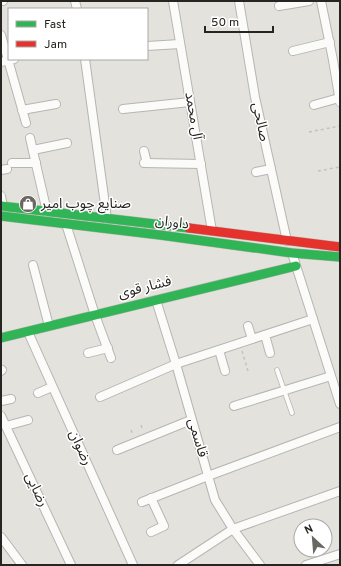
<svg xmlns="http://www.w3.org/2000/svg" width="341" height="566" font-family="Overpass,'Noto Sans Arabic',sans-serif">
	<rect width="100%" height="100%" fill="#e4e2dc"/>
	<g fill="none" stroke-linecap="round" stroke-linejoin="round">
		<defs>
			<path id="lane" d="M277,370L292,413"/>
			<g id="street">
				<path d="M1,1H3"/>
				<path d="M75,1L77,9"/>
				<path d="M173,1L212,231"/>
				<path d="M239,1L255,97L287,241"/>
				<path d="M321,1L333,60L340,102"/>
				<path d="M279,6L309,1"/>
				<path d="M1,35L26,123"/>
				<path d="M147,46L180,44"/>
				<path d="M293,51L330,42"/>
				<path d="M85,59L107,219"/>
				<path d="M1,62L14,59"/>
				<path d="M314,105L339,98"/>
				<path d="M123,109L190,102"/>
				<path d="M22,110L56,104"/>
				<path d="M30,138L47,212"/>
				<path d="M33,150L67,143"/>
				<path d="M144,151L147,163"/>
				<path d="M12,163H36"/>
				<path d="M144,163L201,164"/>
				<path d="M1,170L7,169"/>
				<path d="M256,172L271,169"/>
				<path d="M1,196L3,207"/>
				<path d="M66,224L95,315L111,358"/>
				<path d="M292,253L340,404"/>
				<path d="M33,265L49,326"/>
				<path d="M156,300L176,364L215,500L233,529L260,565"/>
				<path d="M248,326L252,339"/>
				<path d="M28,332L133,565"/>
				<path d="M265,335L270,353"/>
				<path d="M219,350L225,371"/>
				<path d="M88,353L108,348"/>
				<path d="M1,371L2,370"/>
				<path d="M38,393L52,387"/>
				<path d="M100,397L176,364L313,319"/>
				<path d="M1,401L11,399"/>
				<path d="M234,406L331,376"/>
				<path d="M1,416L71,565"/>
				<path d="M6,426L28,420"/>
				<path d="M117,450L191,420"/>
				<path d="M151,498L164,526L151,532"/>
				<path d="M142,502L208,476L340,427"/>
				<path d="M1,537L22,565"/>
				<path d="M178,565L233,529L340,491"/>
				<path d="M306,565L340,554"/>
			</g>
			<g id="fast">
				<path d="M1,206L189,228"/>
				<path d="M1,216L160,235L292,253L340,257"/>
				<path d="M1,338L296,266"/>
			</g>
			<path id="jam" d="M189,228L340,247"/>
		</defs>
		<use href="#lane" stroke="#b7b5b1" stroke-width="5.5"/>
		<use href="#street" stroke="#b7b5b1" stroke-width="10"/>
		<use href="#fast" stroke="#b7b5b1" stroke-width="10"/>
		<use href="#jam" stroke="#b7b5b1" stroke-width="10"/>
		<g stroke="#c3c2c0" stroke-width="1.5" stroke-dasharray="3 3" stroke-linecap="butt">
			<path d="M309,132L340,126"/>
			<path d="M318,171L340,167"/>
			<path d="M242,351L248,371"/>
			<path d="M141,425L143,430"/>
			<path d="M131,430L133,435"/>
		</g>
		<use href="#lane" stroke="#fbfbfa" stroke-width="4"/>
		<use href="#street" stroke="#fbfbfa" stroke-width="8"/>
		<use href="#fast" stroke="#30b455" stroke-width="9"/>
		<use href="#jam" stroke="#e5322d" stroke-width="9"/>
	</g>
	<defs>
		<symbol id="shop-disc" viewBox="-11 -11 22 22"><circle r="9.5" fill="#686762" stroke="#fff"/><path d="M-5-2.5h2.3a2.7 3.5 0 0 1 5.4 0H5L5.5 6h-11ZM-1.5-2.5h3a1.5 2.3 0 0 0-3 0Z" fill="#fff"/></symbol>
	</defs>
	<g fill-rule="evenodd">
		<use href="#shop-disc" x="18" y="194" width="20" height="20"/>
	</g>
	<g text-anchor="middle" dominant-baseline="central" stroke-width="3" stroke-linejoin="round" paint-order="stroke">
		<g font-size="14" fill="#262521" stroke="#fff">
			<text transform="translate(193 116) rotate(80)">آل محمد</text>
			<text transform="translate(260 122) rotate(78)">صالحی</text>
			<text transform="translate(172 223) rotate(7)">داوران</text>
			<text transform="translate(145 288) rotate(-14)">فشار قوی</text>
			<text transform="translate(197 438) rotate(74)">قاسمی</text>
			<text transform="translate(80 448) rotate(66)">رضوان</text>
			<text transform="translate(36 490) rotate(65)">رضایی</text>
		</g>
		<g font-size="14" fill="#262521" stroke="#fff" text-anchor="start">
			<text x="41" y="204">صنایع چوب امیر</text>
		</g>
	</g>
	<rect width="341" height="566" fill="none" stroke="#262521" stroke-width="4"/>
	<rect x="8" y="8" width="140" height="52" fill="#ffffff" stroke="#a8a8a6"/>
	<rect x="16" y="21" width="20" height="6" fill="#30b455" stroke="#a8a8a6"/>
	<text x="44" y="28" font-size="12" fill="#262521">Fast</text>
	<rect x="16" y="41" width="20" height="6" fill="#e5322d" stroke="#a8a8a6"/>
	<text x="44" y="48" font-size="12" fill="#262521">Jam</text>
	<g transform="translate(313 538) rotate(334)"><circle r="19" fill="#ffffff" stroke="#a8a8a6"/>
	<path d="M0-3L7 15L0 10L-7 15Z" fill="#686762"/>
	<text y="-6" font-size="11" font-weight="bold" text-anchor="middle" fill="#262521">N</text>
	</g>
	<path d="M205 26v6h68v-6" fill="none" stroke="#262521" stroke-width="2"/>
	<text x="211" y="26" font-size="12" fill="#262521" stroke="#ffffff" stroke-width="3" paint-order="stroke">50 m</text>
</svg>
